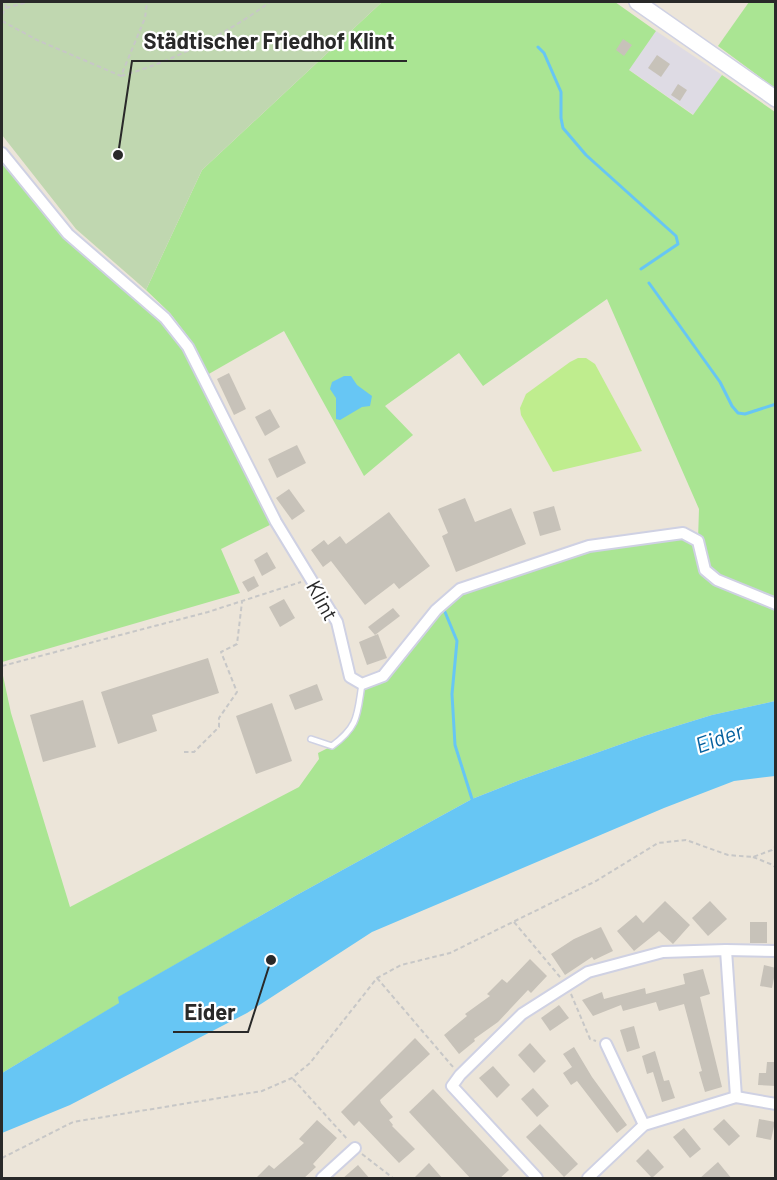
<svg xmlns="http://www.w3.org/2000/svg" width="777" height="1180" font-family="Barlow,sans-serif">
	<rect width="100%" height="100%" fill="#ece5d9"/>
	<path fill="#dedbe4" d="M656,31L722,75L694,115L628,69Z"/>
	<g fill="#aae593">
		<path d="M382,2H615L656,31L629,70L693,115L722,75L775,112V701L712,715L644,736L520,780L472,799L295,896L119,997L120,1003L2,1073V671L11,713L70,907L299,787L319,759L318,753L332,746L357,720L362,684L371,682L460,589L589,546L683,533L698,540L699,509L607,299L483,386L459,353L385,406L413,435L364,476L284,331L207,375L193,343L170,313L146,290L202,170Z"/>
		<path d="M749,2H775V88L718,46Z"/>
		<path d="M2,153L68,234L142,297L188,347L276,522L221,549L240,593L2,662Z"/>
	</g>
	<path fill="#c0d7b0" d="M2,2H382L202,170L146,290L76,229L2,135Z"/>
	<path fill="#bfed8e" d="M578,358H586L595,364L642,451L553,472L521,415L520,408L526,394L570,362Z"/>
	<g fill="#67c6f4">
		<path d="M344,376H351L357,385L372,396L370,406L362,407L340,420L336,419V398L330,389L332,382Z"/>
		<path d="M775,701V776L734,781L664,808L372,932L247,1013L70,1105L2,1133V1073L119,1003L118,997L295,896L472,799L520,780L644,736L712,715Z"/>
	</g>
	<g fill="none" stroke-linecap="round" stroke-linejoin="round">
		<g stroke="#67c6f4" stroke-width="3">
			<path d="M538,47L544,53L561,92V118L563,128L586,155L676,236L678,244L641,269"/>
			<path d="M649,283L720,382L732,406L738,413L745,414L776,404"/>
			<path d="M445,612L457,641L452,694L455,745L472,799"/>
		</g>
	</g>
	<g fill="#c7c2b9">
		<path d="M623,39L632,45L624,56L616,50Z"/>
		<path d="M657,55L670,64L661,77L648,68Z"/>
		<path d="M678,84L687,90L680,101L671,95Z"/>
		<path d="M229,373L246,409L234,415L217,379Z"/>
		<path d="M270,409L280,427L265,436L255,417Z"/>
		<path d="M297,445L306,463L277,478L268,459Z"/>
		<path d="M289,489L305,511L292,520L276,498Z"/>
		<path d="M465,498L475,522L511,508L526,544L456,572L442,536L448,533L438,509Z"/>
		<path d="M554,506L561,530L540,536L533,512Z"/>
		<path d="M389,512L430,566L399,589L394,583L365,605L331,561L323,567L311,550L324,540L328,545L340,536L346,544Z"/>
		<path d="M267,552L276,568L262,576L254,560Z"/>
		<path d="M254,576L259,586L248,592L242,582Z"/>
		<path d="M284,599L295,618L280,627L269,607Z"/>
		<path d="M393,608L400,616L375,635L368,627Z"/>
		<path d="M378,634L387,658L367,665L359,642Z"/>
		<path d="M208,658L219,693L152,715L157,731L118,744L101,692Z"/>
		<path d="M317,684L323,700L295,710L289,695Z"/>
		<path d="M83,700L96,747L43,762L30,715Z"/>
		<path d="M272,703L292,761L256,774L236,716Z"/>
		<path d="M665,901L690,925L673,944L659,931L634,951L617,931L636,915L643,923Z"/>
		<path d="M710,901L727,919L708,936L692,918Z"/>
		<rect x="750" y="922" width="17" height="21"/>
		<path d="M601,927L613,951L594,960L592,957L565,975L551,954L574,939Z"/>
		<path d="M530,959L547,976L531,993L528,990L498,1022L474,1039L475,1041L459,1054L444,1035L467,1016L465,1014L490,996L487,994L502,979L507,983Z"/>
		<path d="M764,965L776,968L772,988L760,986Z"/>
		<path d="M703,969L710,994L700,997L722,1087L705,1092L699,1072L702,1071L684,1004L659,1011L656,1002L623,1011L621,1005L593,1016L582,1000L602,992L604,999L645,988L646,994L685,984L683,974Z"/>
		<path d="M559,1005L569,1018L550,1031L541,1018Z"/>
		<path d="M634,1026L640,1048L627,1052L620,1030Z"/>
		<path d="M415,1038L430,1054L380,1100L381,1103L393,1117L389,1120L393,1125L392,1126L415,1149L399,1163L359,1121L354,1126L341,1112Z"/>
		<path d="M530,1043L546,1061L534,1073L518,1055Z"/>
		<path d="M574,1047L592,1077L627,1125L617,1133L577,1081L571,1085L563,1073L572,1067L563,1054Z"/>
		<path d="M655,1051L664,1081L669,1080L675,1098L662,1102L653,1072L647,1074L642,1056Z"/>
		<path d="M767,1062H776V1086L758,1085L759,1073H766Z"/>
		<path d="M493,1066L510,1085L497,1098L479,1078Z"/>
		<path d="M533,1088L549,1106L537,1117L521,1099Z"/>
		<path d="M433,1089L509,1170L499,1179H471L409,1112Z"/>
		<path d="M724,1119L740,1136L729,1146L713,1129Z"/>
		<path d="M759,1119L775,1122L771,1140L756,1137Z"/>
		<path d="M317,1120L337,1138L313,1164L316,1167L303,1179H255L269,1165L274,1169L304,1143L299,1139Z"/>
		<path d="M540,1124L578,1164L564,1177L526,1137Z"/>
		<path d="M684,1128L701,1149L690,1158L673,1137Z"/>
		<path d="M648,1149L664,1167L652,1178L636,1161Z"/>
		<path d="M718,1162L732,1179H699Z"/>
		<path d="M429,1163L443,1179H413Z"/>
		<path d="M358,1165L370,1179H342Z"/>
	</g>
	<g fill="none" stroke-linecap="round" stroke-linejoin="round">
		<defs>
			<path id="lane" d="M311,739L332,746C359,726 357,715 362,684"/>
			<g id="street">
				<path d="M2,153L68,234L165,318L188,347L276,522L337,622L350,677L362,684L383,676L436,610L460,589L589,546L683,533L698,541L705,570L717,580L776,604"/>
				<path d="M726,950L776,951"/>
				<path d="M606,1044L644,1125"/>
				<path d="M322,1178L355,1148"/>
				<path d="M537,1178L452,1086L460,1075L522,1014L588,972L663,952L726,950L736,1097"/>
				<path d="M588,1178L644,1125L736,1097L776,1104"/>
			</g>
			<path id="secondary" d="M637,2L776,99"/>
		</defs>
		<use href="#lane" stroke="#cfd1e3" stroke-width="8"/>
		<use href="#street" stroke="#cfd1e3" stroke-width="14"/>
		<use href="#secondary" stroke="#cfd1e3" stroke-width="18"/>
		<g stroke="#c7c7c7" stroke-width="2" stroke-dasharray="4.5 3" stroke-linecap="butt">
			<path d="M6,8L28,2"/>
			<path d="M2,15L6,8L5,2"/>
			<path d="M2,21L37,40L121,76L145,18L147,2"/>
			<path d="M121,76C174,61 226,34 270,2"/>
			<path d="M2,666L208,612L301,582"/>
			<path d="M184,752H194L219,727V718L237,692L221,652L237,644L242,602"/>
			<path d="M753,857L773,865L776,868"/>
			<path d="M514,922L560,977"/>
			<path d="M377,978L453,1067"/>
			<path d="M571,994L590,1039L596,1041"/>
			<path d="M293,1079L348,1140"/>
			<path d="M362,1154L393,1178"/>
			<path d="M2,1158L73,1122L262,1091L292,1078L310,1063L377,978L401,965L450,953L596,881L658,843L686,840L728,855L753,857L772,850L776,846"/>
		</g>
		<use href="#lane" stroke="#fff" stroke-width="5"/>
		<use href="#street" stroke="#fff" stroke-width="10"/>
		<use href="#secondary" stroke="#fff" stroke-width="15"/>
	</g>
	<g text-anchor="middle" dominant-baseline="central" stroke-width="4.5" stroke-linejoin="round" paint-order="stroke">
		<g font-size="21" fill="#292929" stroke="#fff">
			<text transform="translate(323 600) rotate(61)">Klint</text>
		</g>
		<g font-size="22" font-style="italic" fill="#07619e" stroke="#fff">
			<text transform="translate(719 737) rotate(-19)">Eider</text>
		</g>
	</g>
	<path fill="none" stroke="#292929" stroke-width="2" d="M118 155L132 61H407M271 960L248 1032H173"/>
	<g fill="#292929" stroke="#fff" stroke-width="2">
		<circle cx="118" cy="155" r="6"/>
		<circle cx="271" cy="960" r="6"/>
	</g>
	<g font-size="22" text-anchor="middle" font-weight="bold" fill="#292929" stroke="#fff" stroke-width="4.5" stroke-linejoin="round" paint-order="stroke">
		<text x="269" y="49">Städtischer Friedhof Klint</text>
		<text x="210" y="1020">Eider</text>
	</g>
	<rect width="777" height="1180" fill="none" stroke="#292929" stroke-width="6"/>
</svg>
